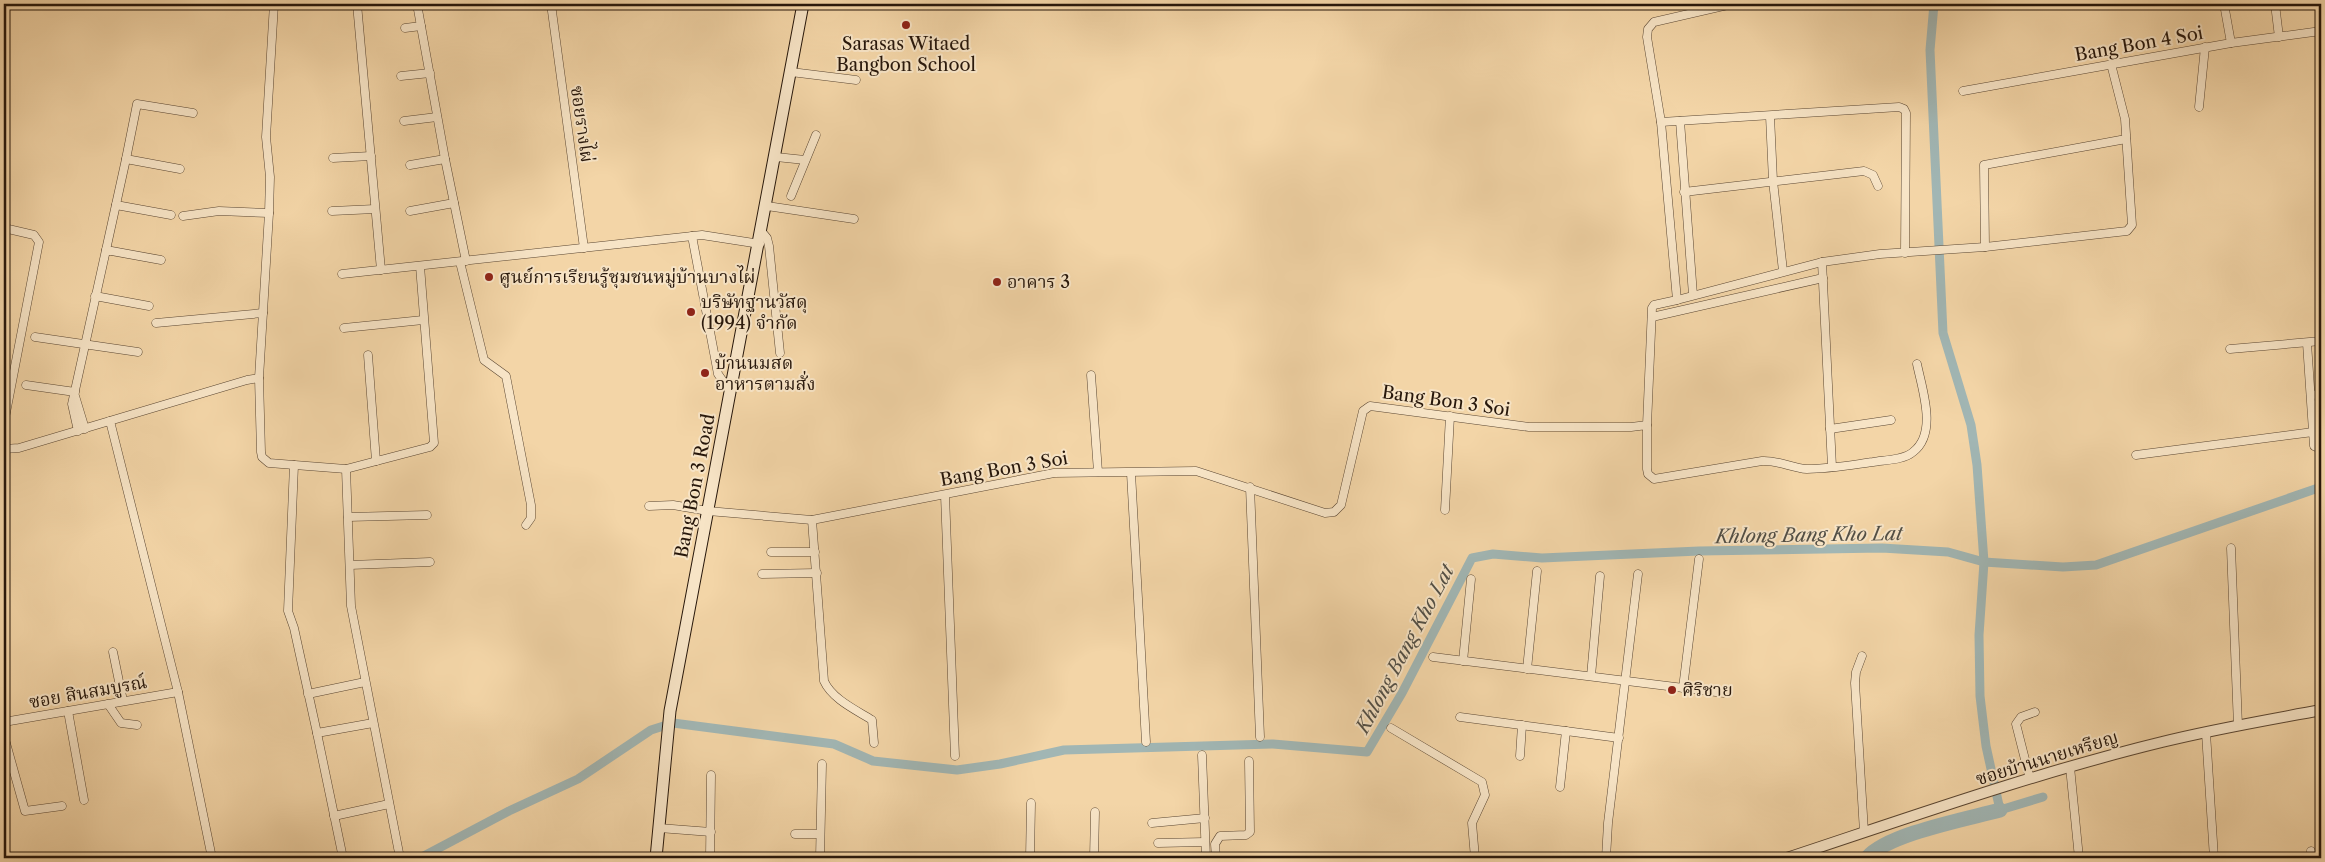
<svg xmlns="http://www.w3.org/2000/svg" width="2325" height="862" font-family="'Libre Caslon Text','Noto Serif Thai',serif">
	<rect width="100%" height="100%" fill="#f3d5a7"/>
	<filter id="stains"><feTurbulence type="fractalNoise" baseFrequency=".004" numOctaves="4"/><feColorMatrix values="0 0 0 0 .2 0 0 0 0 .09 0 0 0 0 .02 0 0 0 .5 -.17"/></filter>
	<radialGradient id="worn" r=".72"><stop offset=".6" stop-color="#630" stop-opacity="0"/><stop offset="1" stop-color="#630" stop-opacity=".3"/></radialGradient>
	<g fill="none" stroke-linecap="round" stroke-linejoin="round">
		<g stroke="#a1b6b4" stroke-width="9">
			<path d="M1934,4L1930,50L1943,333L1971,425L1977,465L1984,562L1979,635L1980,696L1986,746L2000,810L2043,797"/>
			<path d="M420,858L509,811L578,779L651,730L673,723L834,744L873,761L957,770L1000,764L1064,750L1273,744L1367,752L1402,693L1472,558L1493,554L1542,558L1699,551L1882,548L1948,552L1984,562L2063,567L2096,565L2321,487"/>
		</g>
		<path stroke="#a1b6b4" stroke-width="15" d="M1867,858C1887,834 1967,819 2000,810"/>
		<defs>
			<g id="minor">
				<path d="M357,4L381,270"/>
				<path d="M417,4L445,159L466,261"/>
				<path d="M551,4L584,248"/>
				<path d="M2224,4L2231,43"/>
				<path d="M2275,4L2279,37"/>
				<path d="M405,28L421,26"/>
				<path d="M791,72L856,80"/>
				<path d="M401,76L430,73"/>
				<path d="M1963,91L2231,43L2321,31"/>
				<path d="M2199,107L2205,47"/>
				<path d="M1770,116L1773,181L1783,271"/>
				<path d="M404,121L437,117"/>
				<path d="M1680,121L1693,295"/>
				<path d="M1661,122L1899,107L1904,109L1906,113L1905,253"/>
				<path d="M776,157L805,160"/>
				<path d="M333,158L371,156"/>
				<path d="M410,165L445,159"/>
				<path d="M180,169L126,159L137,104L193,113"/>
				<path d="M1684,192L1864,171L1873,175L1878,186"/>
				<path d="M791,196L816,135"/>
				<path d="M116,205L171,215"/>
				<path d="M767,206L854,219"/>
				<path d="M332,211L375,209"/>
				<path d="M410,211L454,203"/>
				<path d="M183,216L219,211L269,213"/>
				<path d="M4,228L34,235L39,242L4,423"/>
				<path d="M762,232L767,238L769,246L780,353"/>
				<path d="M692,236L718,374L730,391"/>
				<path d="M1985,247L1984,165L2126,139"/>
				<path d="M106,250L126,159"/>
				<path d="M460,262L484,360L506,376L531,505V518L526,525"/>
				<path d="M1822,262L1832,467"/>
				<path d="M342,274L702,235L760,244"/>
				<path d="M95,296L149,306"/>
				<path d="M1677,300L1822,262L1880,254L1985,247L2127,231L2132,225L2125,119L2111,64"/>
				<path d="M1652,317L1823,278"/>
				<path d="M156,323L263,313"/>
				<path d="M344,328L423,320"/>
				<path d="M35,337L138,352"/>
				<path d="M2307,343L2314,446L2321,449"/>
				<path d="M2230,349L2321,341"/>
				<path d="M368,355L376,461"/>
				<path d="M1091,375L1098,472"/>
				<path d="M259,378L269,213L270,177L266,137L274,4"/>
				<path d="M26,385L75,392"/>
				<path d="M2311,395L2321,394"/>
				<path d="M75,396L85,429"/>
				<path d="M110,421L178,692L212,858"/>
				<path d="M1647,425L1652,308L1654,305L1677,300L1661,122L1647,37L1648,29L1654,22L1732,4"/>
				<path d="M1830,429L1891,420"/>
				<path d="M78,431L72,404L106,250L161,260"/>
				<path d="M4,449L19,448L247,380L259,378L261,452L262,457L269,463L346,469L430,447L434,443L420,266"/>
				<path d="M2136,455L2313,432"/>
				<path d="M294,465L288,611L294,628L317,733L343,858"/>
				<path d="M346,469L351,606L400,858"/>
				<path d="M1131,473L1146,742"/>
				<path d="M1250,487L1260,737"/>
				<path d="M945,495L955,756"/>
				<path d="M649,506L673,505L708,511L812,520L1054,473L1196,471L1325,513L1334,512L1341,505L1363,411L1370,406L1529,427H1631L1647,425V469L1648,474L1654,479L1762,461C1778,460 1792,468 1807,469C1829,469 1851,465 1873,462C1885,460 1904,460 1913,452C1938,433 1922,389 1917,364"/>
				<path d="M1445,510L1450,416"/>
				<path d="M348,517L427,515"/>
				<path d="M812,520L824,681C832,699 856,710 872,720L874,743"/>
				<path d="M2231,548L2238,726"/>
				<path d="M771,552H815"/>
				<path d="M350,565L430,562"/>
				<path d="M762,574L817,573"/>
				<path d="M113,652L123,701"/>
				<path d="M1862,656L1856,672L1855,683L1864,832"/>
				<path d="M1433,657L1724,693"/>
				<path d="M1463,661L1471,579"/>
				<path d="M1527,669L1537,571"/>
				<path d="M1591,676L1600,576"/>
				<path d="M1683,688L1699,559"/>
				<path d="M308,694L365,682"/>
				<path d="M108,704L121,723L137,725"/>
				<path d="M68,711L84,800"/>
				<path d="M1460,717L1619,738"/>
				<path d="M4,722L178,692"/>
				<path d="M1391,728L1482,782L1485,795L1472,823L1475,858"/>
				<path d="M317,733L373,723"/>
				<path d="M2206,733L2214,858"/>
				<path d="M4,736L25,811L62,806"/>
				<path d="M1202,755L1206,858"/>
				<path d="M1520,756L1522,725"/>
				<path d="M2070,767L2079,858"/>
				<path d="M2030,779L2016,724L2021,717L2035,712"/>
				<path d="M1560,787L1566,731"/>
				<path d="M334,816L389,804"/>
				<path d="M1152,823L1205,818"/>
				<path d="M659,828L711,832"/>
				<path d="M795,834H820"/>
				<path d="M1158,843L1205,842"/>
				<path d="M4,850L6,858"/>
				<path d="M2311,851L2313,858"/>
				<path d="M710,858L711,775"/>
				<path d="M820,858L822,764"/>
				<path d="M1030,858L1031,803"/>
				<path d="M1094,858L1095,812"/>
				<path d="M1216,858L1215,844L1220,836L1246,835L1250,832L1249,761"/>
				<path d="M1606,858L1608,823L1638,574"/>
			</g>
			<path id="tertiary" d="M1787,858C1911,817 2035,773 2162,742C2214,729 2268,720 2321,710"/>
			<path id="secondary" d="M656,858L670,711L803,4"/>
		</defs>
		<use href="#minor" stroke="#5a4632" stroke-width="9"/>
		<use href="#tertiary" stroke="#5a4632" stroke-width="12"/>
		<use href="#secondary" stroke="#27170b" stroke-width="13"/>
		<use href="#minor" stroke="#f7e4c6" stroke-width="8"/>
		<use href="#tertiary" stroke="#f7e4c6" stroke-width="10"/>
		<use href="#secondary" stroke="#f7e4c6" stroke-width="11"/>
	</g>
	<g fill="#8f2418" stroke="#f7e4c6" stroke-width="2">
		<circle cx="906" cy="25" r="5"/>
		<circle cx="489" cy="277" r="5"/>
		<circle cx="997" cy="282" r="5"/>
		<circle cx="691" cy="312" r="5"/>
		<circle cx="705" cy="373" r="5"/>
		<circle cx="1672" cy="690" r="5"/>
	</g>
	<g text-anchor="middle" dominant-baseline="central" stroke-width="4" stroke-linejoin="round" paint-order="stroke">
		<g font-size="18" fill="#27170b" stroke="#f7e4c6" text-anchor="start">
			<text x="906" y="44" text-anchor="middle">Sarasas Witaed<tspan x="906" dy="21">Bangbon School</tspan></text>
			<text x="499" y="277">ศูนย์การเรียนรู้ชุมชนหมู่บ้านบางไผ่</text>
			<text x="1007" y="282">อาคาร 3</text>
			<text x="701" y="302">บริษัทฐานวัสดุ<tspan x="701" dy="21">(1994) จำกัด</tspan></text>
			<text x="715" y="363">บ้านนมสด<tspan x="715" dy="21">อาหารตามสั่ง</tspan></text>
			<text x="1682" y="690">ศิริชาย</text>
		</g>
		<g font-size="18" fill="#27170b" stroke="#f7e4c6">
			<text transform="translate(2139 44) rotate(-10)">Bang Bon 4 Soi</text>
			<text transform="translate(582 124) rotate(82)">ซอยรางไผ่</text>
			<text transform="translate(1446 401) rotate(8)">Bang Bon 3 Soi</text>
			<text transform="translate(1004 469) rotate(-10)">Bang Bon 3 Soi</text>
			<text transform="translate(695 486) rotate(-79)">Bang Bon 3 Road</text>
			<text transform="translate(88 692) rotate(-10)">ซอย สินสมบูรณ์</text>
			<text transform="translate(2047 758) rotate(-17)">ซอยบ้านนายเหรียญ</text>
		</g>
		<g font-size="19" font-style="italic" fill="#524f46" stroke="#f7e4c6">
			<text transform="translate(1809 535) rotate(-1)">Khlong Bang Kho Lat</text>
			<text transform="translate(1405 649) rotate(-62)">Khlong Bang Kho Lat</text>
		</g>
	</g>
	<rect width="2325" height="862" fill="none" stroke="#f3d5a7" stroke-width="20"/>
	<rect x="5" y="5" width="2315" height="852" fill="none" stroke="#27170b" stroke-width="2.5"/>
	<rect x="10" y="10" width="2305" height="842" fill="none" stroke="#27170b"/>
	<rect width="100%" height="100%" filter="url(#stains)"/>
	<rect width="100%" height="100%" fill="url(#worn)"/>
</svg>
